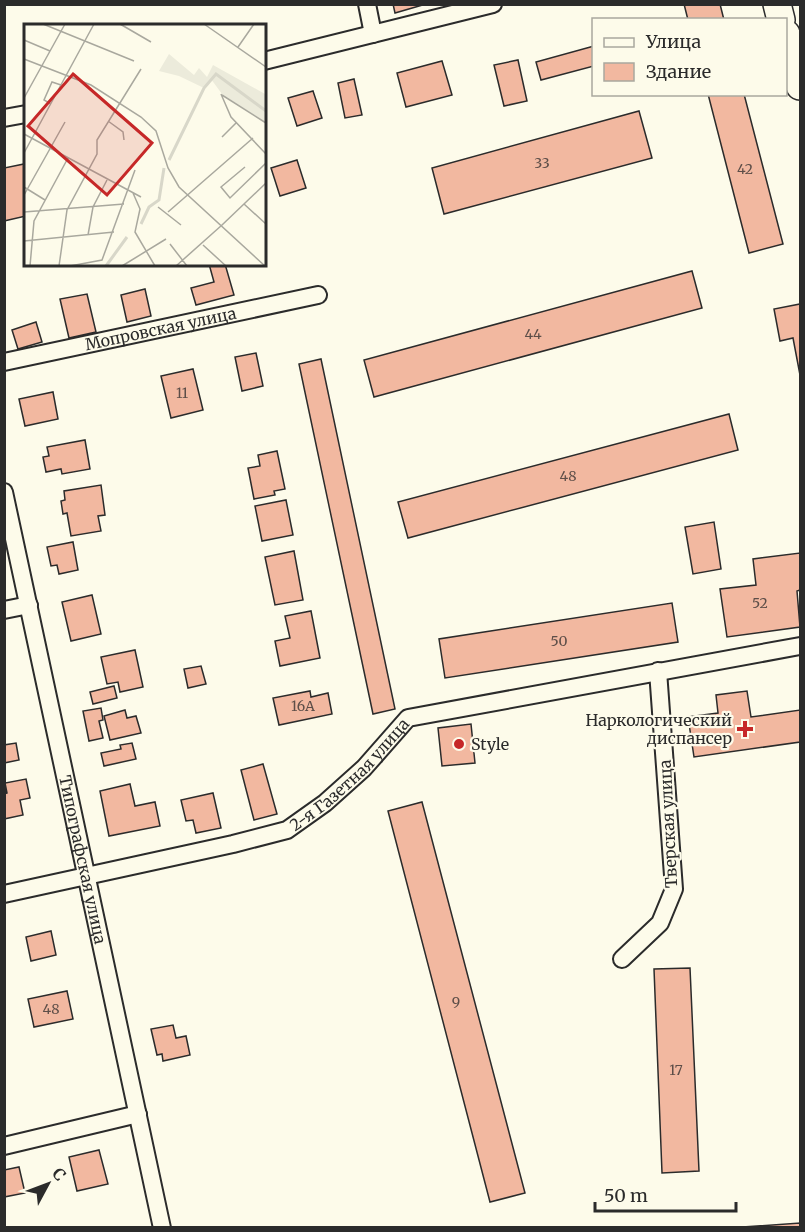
<svg xmlns="http://www.w3.org/2000/svg" width="805" height="1232" font-family="Merriweather,serif">
	<rect width="100%" height="100%" fill="#fdfbea"/>
	<g fill="#f2b8a0" stroke="#2b2b2b" stroke-width="1.5">
		<path d="M393,4H426L395,13Z"/>
		<path d="M684,4H720L724,20H688Z"/>
		<path d="M594,46V66L541,80L536,62Z"/>
		<path d="M518,60L527,101L504,106L494,65Z"/>
		<path d="M442,61L452,95L406,107L397,73Z"/>
		<path d="M354,79L362,115L345,118L338,83Z"/>
		<path d="M313,91L322,118L297,126L288,98Z"/>
		<path d="M708,94H744L783,244L749,253Z"/>
		<path d="M639,111L652,158L444,214L432,168Z"/>
		<path d="M297,160L306,188L280,196L271,168Z"/>
		<path d="M24,164L26,216L4,221V168Z"/>
		<path d="M209,264H225L234,295L196,305L191,288L214,282Z"/>
		<path d="M692,271L702,308L374,397L364,360Z"/>
		<path d="M145,289L151,316L127,322L121,295Z"/>
		<path d="M87,294L96,332L69,338L60,299Z"/>
		<path d="M800,304V375L793,338L780,341L774,309Z"/>
		<path d="M36,322L42,342L18,349L12,330Z"/>
		<path d="M256,353L263,386L242,391L235,357Z"/>
		<path d="M321,359L395,709L373,714L299,364Z"/>
		<path d="M193,369L203,410L171,418L161,376Z"/>
		<path d="M53,392L58,419L25,426L19,399Z"/>
		<path d="M729,414L738,450L408,538L398,502Z"/>
		<path d="M85,440L90,469L62,474L61,469L46,472L43,457L49,456L47,447Z"/>
		<path d="M277,451L285,489L274,491L275,495L254,499L248,468L260,466L258,455Z"/>
		<path d="M101,485L105,515L98,516L101,531L71,536L67,513L63,514L61,501L65,500L64,491Z"/>
		<path d="M286,500L293,535L262,541L255,506Z"/>
		<path d="M714,522L721,569L693,574L685,527Z"/>
		<path d="M73,542L78,570L59,574L57,565L51,566L47,547Z"/>
		<path d="M294,551L303,600L275,605L265,557Z"/>
		<path d="M800,553V590L797,591L800,627L727,637L720,589L756,585L753,559Z"/>
		<path d="M92,595L101,634L71,641L62,602Z"/>
		<path d="M672,603L678,642L445,678L439,639Z"/>
		<path d="M311,611L320,658L280,666L275,641L290,638L285,616Z"/>
		<path d="M135,650L143,687L120,692L118,682L107,684L101,657Z"/>
		<path d="M201,666L206,684L188,688L184,669Z"/>
		<path d="M114,686L117,698L93,704L90,692Z"/>
		<path d="M310,691L311,697L328,693L332,714L279,725L273,698Z"/>
		<path d="M747,691L751,717L800,710V742L694,757L688,717L718,713L716,695Z"/>
		<path d="M101,708L103,720L99,721L103,738L89,741L83,711Z"/>
		<path d="M125,710L127,718L136,716L141,733L110,740L104,716Z"/>
		<path d="M471,724L475,763L442,766L438,728Z"/>
		<path d="M16,743L19,760L4,763V745Z"/>
		<path d="M132,743L136,759L104,766L101,753L121,749L120,745Z"/>
		<path d="M263,764L277,814L254,820L241,770Z"/>
		<path d="M26,779L30,798L20,800L23,815L4,819V794L7,793L5,783Z"/>
		<path d="M130,784L135,806L155,802L160,826L109,836L100,791Z"/>
		<path d="M213,793L221,828L196,833L193,820L186,821L181,800Z"/>
		<path d="M422,802L525,1193L490,1202L388,811Z"/>
		<path d="M51,931L56,955L31,961L26,937Z"/>
		<path d="M690,968L699,1171L662,1173L654,969Z"/>
		<path d="M67,991L73,1019L34,1027L28,999Z"/>
		<path d="M173,1025L176,1038L186,1036L190,1055L163,1061L162,1054L157,1055L151,1029Z"/>
		<path d="M99,1150L108,1184L77,1191L69,1157Z"/>
		<path d="M19,1167L25,1193L4,1197V1170Z"/>
		<path d="M800,1223V1228H728Z"/>
	</g>
	<g fill="none" stroke-linecap="round" stroke-linejoin="round">
		<defs>
			<g id="street">
				<path d="M367,4L373,34"/>
				<path d="M264,61L493,4"/>
				<path d="M4,118L26,114"/>
				<path id="s1" d="M4,362L318,295"/>
				<path id="s2" d="M4,492L162,1228"/>
				<path d="M4,610L29,605"/>
				<path id="s3" d="M4,894L233,844L287,830L325,803L364,768L408,718L800,646"/>
				<path d="M622,959L660,923L674,889L658,671"/>
				<path d="M4,1146L138,1114"/>
			</g>
			<g id="primary">
				<path d="M777,4L781,20"/>
				<path d="M786,34L800,86"/>
			</g>
		</defs>
		<use href="#street" stroke="#2b2b2b" stroke-width="20"/>
		<use href="#primary" stroke="#2b2b2b" stroke-width="30"/>
		<use href="#street" stroke="#fdfbea" stroke-width="16"/>
		<use href="#primary" stroke="#fdfbea" stroke-width="27"/>
	</g>
	<g fill="#c62828" stroke="#fdfbea" stroke-width="2">
		<path d="M742 720h6v6h6v6h-6v6h-6v-6h-6v-6h6z"/>
		<circle cx="459" cy="744" r="6"/>
	</g>
	<g text-anchor="middle" dominant-baseline="central" stroke-width="4.5" stroke-linejoin="round" paint-order="stroke">
		<g font-size="14" fill="#5d4e48">
			<text x="542" y="163">33</text>
			<text x="745" y="169">42</text>
			<text x="533" y="334">44</text>
			<text x="182" y="393">11</text>
			<text x="568" y="476">48</text>
			<text x="760" y="603">52</text>
			<text x="559" y="641">50</text>
			<text x="303" y="706">16А</text>
			<text x="456" y="1002">9</text>
			<text x="51" y="1009">48</text>
			<text x="676" y="1070">17</text>
		</g>
		<g font-size="16" fill="#2b2b2b" stroke="#fdfbea">
			<text stroke="none"><textPath href="#s1" startOffset="160">Мопровская улица</textPath></text>
			<text stroke="none"><textPath href="#s3" startOffset="374">2-я Газетная улица</textPath></text>
			<text transform="translate(668 824) rotate(-93)">Тверская улица</text>
			<text stroke="none"><textPath href="#s2" startOffset="376">Типографская улица</textPath></text>
		</g>
		<g font-size="16" fill="#2b2b2b" stroke="#fdfbea" text-anchor="end">
			<text x="732" y="720">Наркологический<tspan x="732" dy="18">диспансер</tspan></text>
			<text x="471" y="744" text-anchor="start">Style</text>
		</g>
	</g>
	<g transform="translate(24 24)">
		<rect width="242" height="242" fill="#fdfbea"/>
		<path d="M145,30L170,51L175,44L183,53L189,41L241,70V98L198,70L187,55L180,64L155,52L135,47Z" fill="#ecebdb"/>
		<path fill="none" stroke="#d8d7c9" stroke-width="3" d="M145,136L180,64L192,50L242,87M117,200L125,183L135,176L140,144M82,242L103,213"/>
		<path fill="none" stroke="#a9a89e" stroke-width="1.5" d="M19,0L110,37M96,0L127,18M180,0L242,43M0,16L26,27M214,23L230,0M0,35L67,61L117,93L132,107L144,144L155,163L241,242M197,70L207,93L242,130M198,71L242,99M0,74L41,0M27,80L20,76L28,58L37,61M84,97L99,108L100,116M0,110L117,173M198,113L212,99M0,129L70,0M221,143L197,163L206,174L242,139M0,163L21,176M109,169L116,185L111,208L131,242M0,171L41,98M220,180L242,200M134,183L157,201M0,188L100,180M144,188L229,114M198,201L242,159M64,211L69,183L83,156M0,217L90,208M146,220L163,242M179,221L202,242M6,242L10,197L44,134M35,242L43,186L73,130V116L117,45M46,242L78,236L111,146M98,242L142,215M152,242L198,201"/>
		<path fill="#c62828" fill-opacity="0.15" stroke="#c62828" stroke-width="3" d="M49,50L128,119L83,171L4,102Z"/>
		<rect width="242" height="242" fill="none" stroke="#2b2b2b" stroke-width="3"/>
	</g>
	<rect width="805" height="1232" fill="none" stroke="#2b2b2b" stroke-width="12"/>
	<rect x="592" y="18" width="195" height="78" fill="#fdfbea" stroke="#a9a89e" stroke-width="1.5"/>
	<rect x="604" y="38" width="30" height="9" fill="#fdfbea" stroke="#a9a89e" stroke-width="1.5"/>
	<text x="646" y="48" font-size="18" fill="#2b2b2b">Улица</text>
	<rect x="604" y="63" width="30" height="18" fill="#f2b8a0" stroke="#a9a89e" stroke-width="1.5"/>
	<text x="646" y="78" font-size="18" fill="#2b2b2b">Здание</text>
	<g transform="translate(48 1184) rotate(49)" stroke="#fdfbea" stroke-width="4.5" paint-order="stroke">
	<path d="M0-4.5L10 22L0 15L-10 22Z" fill="#2b2b2b"/>
	<text y="-9" font-size="16" font-weight="bold" text-anchor="middle" fill="#2b2b2b">С</text>
	</g>
	<path d="M595 1202v9h141v-9" fill="none" stroke="#2b2b2b" stroke-width="3"/>
	<text x="604" y="1202" font-size="18" fill="#2b2b2b" stroke="#fdfbea" stroke-width="4.5" paint-order="stroke">50 m</text>
</svg>
